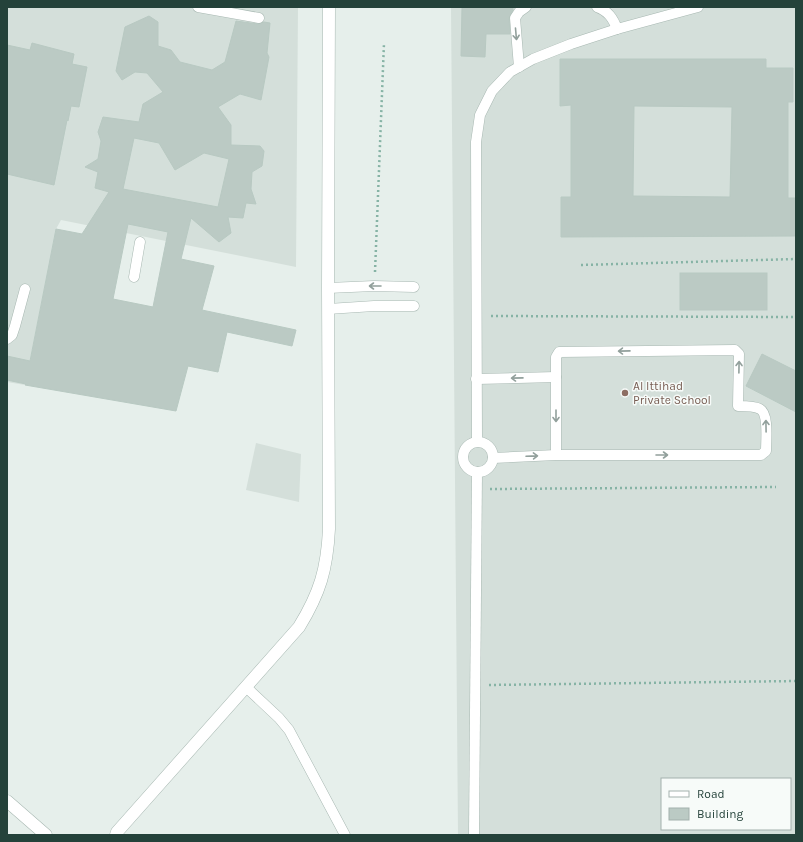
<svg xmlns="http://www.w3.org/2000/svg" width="803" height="842" font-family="Karla,sans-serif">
	<rect width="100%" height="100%" fill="#e6efeb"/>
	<g fill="#d4dfda" fill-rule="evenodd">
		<path d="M7,7H298L296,267L61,220L56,229L25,385L7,382Z"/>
		<path d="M451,7H796V835H458ZM662,779H790V829H662Z"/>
		<path d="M256,443L301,454L299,502L246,490Z"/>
	</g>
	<g fill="#bbcac4" stroke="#b8c9c2" fill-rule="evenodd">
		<path d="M462,7H513V10L509,18L510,34H486L485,57L461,56Z"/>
		<path d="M149,16L158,22V46L171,50L180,62L212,70L225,62L236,21L258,24L264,22L270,23L267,53L269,57L261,100L240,94L218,107L231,125V145L260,146L264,151L262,166L252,172L251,189L256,204L246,203L243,218L228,217L231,233L219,242L191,218L181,259L214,266L202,310L296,330L292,346L227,332L218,372L188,366L176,411L25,385L26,384L7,380V356L30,361L56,229L82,234L109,192L95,188L98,172L85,167L98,159L101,141L98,132L103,117L139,122L143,104L163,92L147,73L135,72L122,80L116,71L125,27ZM134,138L159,143L175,170L204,153L229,159L218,207L123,189ZM128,224L168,232L153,307L113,299Z"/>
		<path d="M32,43L74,54L72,64L87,67L79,107L71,106L68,121L67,120L54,185L7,174V45L30,50Z"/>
		<path d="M560,59H766V68H793V102H788V198H796V236L561,237V197H571V105L560,106ZM634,106L732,107L730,197L633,196Z"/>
		<rect x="680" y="273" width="87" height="37"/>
		<path d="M762,354L796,371V412L746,386Z"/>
	</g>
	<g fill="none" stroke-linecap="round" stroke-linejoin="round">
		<defs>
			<g id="service">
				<path d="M198,7L259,18"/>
				<path d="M597,7C608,11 613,18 617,29"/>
				<path d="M519,67L515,18L519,12L526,7"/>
				<path d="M134,277L140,242"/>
				<path d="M328,288L374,286L414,287"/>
				<path d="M328,309L374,306H414"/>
				<path d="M7,339L12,335L15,326L25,289"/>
				<path d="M476,379L556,377"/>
				<path d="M477,441L476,142L480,115L492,91L510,72L533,59L571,44L617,29L698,7"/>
				<circle cx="478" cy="457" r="15"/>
				<path d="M493,458L556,455H761L766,451C766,441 769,414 760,409C755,406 744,406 738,406L739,354L735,350L559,352L556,357V455"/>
				<path d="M246,687L279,718L289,730L345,835"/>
				<path d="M474,835L477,472"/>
			</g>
			<g id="minor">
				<path d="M7,801L46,835"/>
				<path d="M116,835L117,832L299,627C320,593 327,569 329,529L328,288L329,7"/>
			</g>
		</defs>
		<use href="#service" stroke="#a8b8b2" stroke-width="11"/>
		<use href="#minor" stroke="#a8b8b2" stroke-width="13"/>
		<g stroke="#86b3a5" stroke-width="2.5" stroke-dasharray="2 3" stroke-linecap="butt">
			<path d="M581,265L796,259"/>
			<path d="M375,272L384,43"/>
			<path d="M491,316L796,317"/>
			<path d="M490,489L776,487"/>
			<path d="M489,685L796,681"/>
		</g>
		<use href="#service" stroke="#fff" stroke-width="10"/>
		<use href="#minor" stroke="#fff" stroke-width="12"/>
	</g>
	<defs><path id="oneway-shaft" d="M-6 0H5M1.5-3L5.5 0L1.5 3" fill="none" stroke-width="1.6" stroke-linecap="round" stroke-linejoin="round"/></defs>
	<g stroke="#92a09c">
		<use href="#oneway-shaft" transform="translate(516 34) rotate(85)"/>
		<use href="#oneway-shaft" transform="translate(375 286) rotate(180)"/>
		<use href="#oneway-shaft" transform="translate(624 351) rotate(179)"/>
		<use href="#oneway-shaft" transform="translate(739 367) rotate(-89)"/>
		<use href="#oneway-shaft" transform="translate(517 378) rotate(179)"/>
		<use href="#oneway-shaft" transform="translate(556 416) rotate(90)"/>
		<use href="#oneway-shaft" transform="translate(766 426) rotate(-91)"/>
		<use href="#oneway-shaft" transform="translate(662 455)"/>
		<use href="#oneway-shaft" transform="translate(532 456) rotate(-2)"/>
	</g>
	<circle fill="#8d6e63" stroke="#f7fbf9" stroke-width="1.5" cx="625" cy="393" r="4"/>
	<g text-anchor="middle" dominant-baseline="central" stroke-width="3" stroke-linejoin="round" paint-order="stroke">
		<g font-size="12" fill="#785e54" stroke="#f7fbf9" text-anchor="start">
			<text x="633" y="386">Al Ittihad<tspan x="633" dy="14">Private School</tspan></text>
		</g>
	</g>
	<rect width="803" height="842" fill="none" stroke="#24423a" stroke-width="16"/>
	<rect x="661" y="778" width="130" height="52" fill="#f7fbf9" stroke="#a3b1ad"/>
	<rect x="669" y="791" width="20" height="6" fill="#ffffff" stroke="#a3b1ad"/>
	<text x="697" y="798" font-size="12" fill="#24423a">Road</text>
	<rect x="669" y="808" width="20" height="12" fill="#bbcac4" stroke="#a3b1ad"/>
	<text x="697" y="818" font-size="12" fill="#24423a">Building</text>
</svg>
